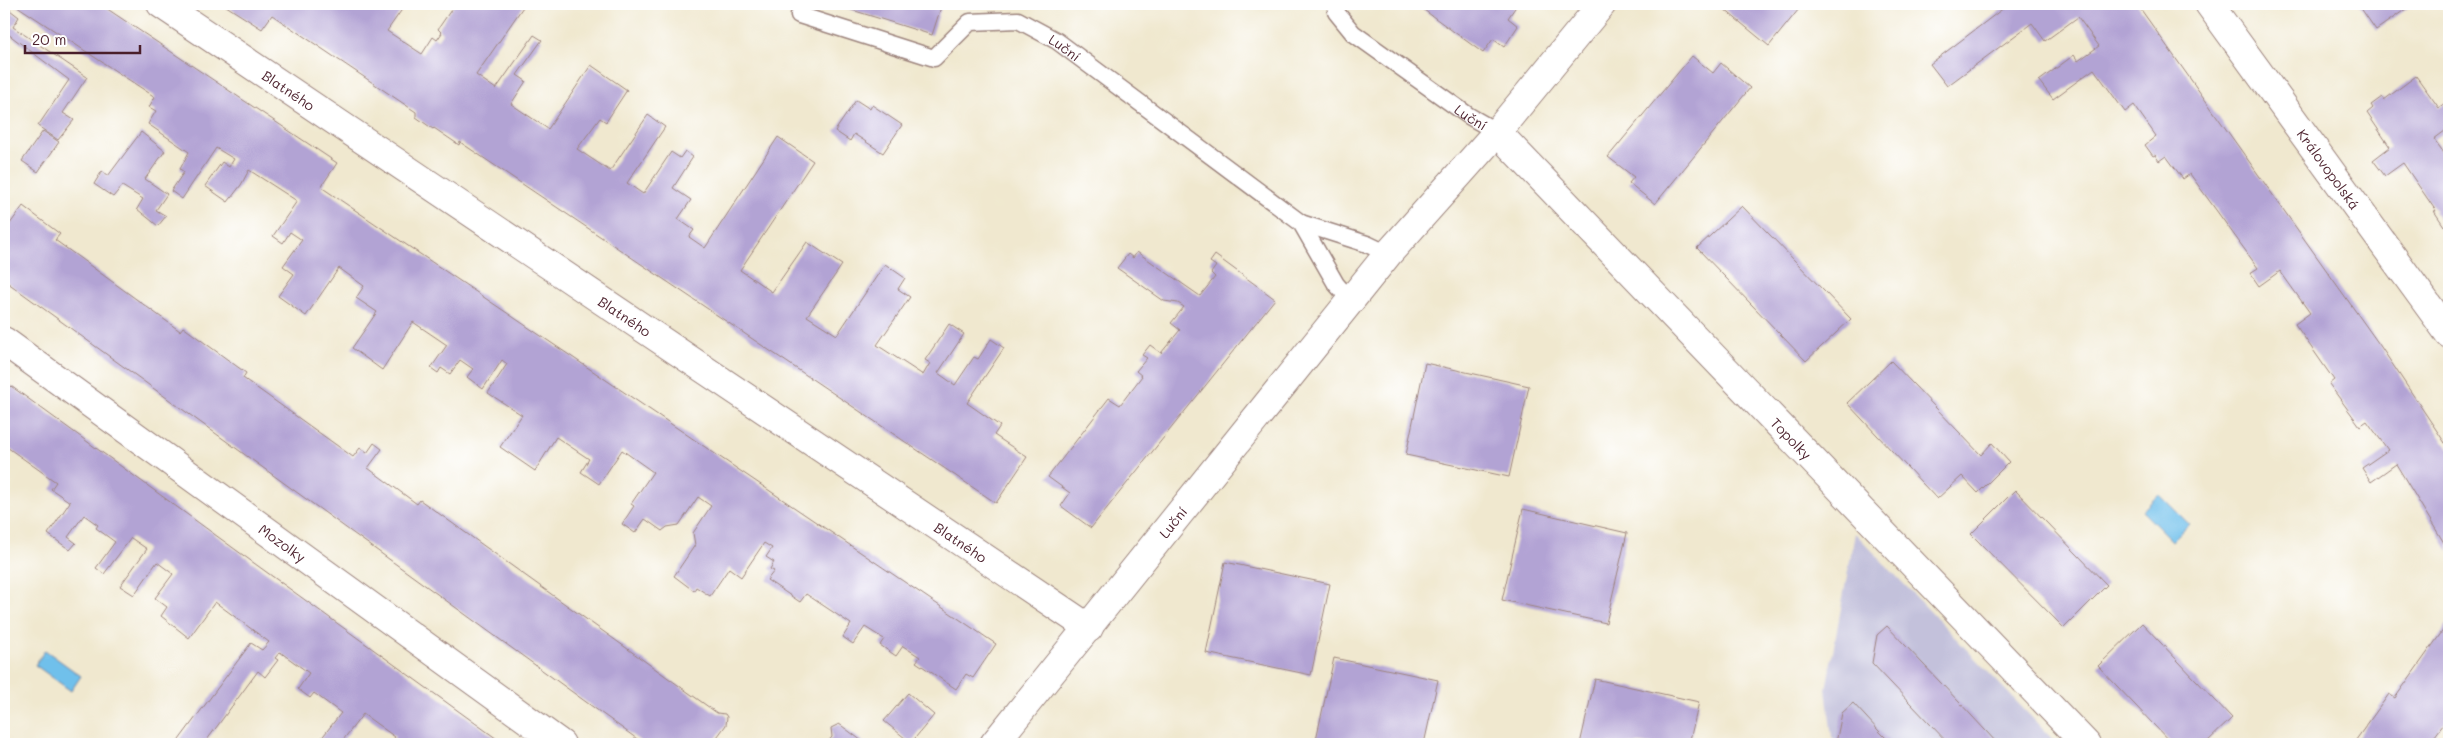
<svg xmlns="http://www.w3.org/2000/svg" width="2453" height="748" font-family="Mali,sans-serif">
	<rect width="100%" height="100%" fill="#fff"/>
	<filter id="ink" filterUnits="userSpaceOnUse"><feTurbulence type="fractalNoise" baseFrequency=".02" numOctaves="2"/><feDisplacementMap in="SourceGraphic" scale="10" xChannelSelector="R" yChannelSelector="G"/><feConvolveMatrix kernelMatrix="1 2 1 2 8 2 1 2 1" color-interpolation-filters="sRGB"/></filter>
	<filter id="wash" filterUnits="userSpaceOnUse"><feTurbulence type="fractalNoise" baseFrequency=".0096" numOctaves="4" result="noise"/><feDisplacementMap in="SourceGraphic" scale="20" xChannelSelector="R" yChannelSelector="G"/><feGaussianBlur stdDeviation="1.12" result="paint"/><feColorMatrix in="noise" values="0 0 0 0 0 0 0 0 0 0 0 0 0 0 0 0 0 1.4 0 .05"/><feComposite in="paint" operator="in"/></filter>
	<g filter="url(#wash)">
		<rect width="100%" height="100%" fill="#f0e8cf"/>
		<path fill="#c3c1db" d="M1855,533L2057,744H1839L1832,737L1826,689Z"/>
		<g fill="#70c0eb" stroke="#5d708b">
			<path d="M2159,494L2189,524L2172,541L2142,511Z"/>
			<path d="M45,650L81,676L71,691L35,665Z"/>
		</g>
		<g id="blocks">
			<g fill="#b2a3d4">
				<path d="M4,4H8L6,7L19,17L13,27L87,77L63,113L74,120L58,140L38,126L69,80L8,34L4,40Z"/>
				<path d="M14,4H100L337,163L321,187L996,644L973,678L966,674L956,689L916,662L920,657L903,646L896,656L880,645L884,639L865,627L853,644L843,637L851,624L806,594L800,602L767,580L774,571L770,569L774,562L766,557L772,548L764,543L741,577L729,568L710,596L696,587L694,591L674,576L695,545L693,533L711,506L698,497L679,525L667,527L662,531L645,519L635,533L622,524L634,506L631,504L653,472L622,450L599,484L581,472L589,459L556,437L535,471L500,447L522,415L488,393L507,364L502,360L483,389L467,377L473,369L460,360L450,374L441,368L438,373L431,368L447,345L413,322L382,370L352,348L377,312L356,298L364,286L339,268L306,316L278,296L294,274L283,266L302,240L290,232L283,243L273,236L297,201L249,170L241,185L228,202L205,186L222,162L229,167L234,159L216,148L182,199L171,191L184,172L180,169L189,152L148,124L156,111L149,107L155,97Z"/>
				<path d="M223,4H359L363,7L365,4H397L403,8L387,31L422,54L433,37L437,40L442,33L438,29L455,4H525L476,75L496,89L534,35L542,40L517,75L526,81L511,104L548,129L591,65L627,90L606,122L600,118L577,149L610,171L648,115L665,127L627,183L643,194L671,152L680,158L685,151L693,157L673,188L691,200L678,219L694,230L689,237L705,248L778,137L813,161L740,270L772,292L807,242L842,265L807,316L837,335L885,264L905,278L898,289L910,297L877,345L923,375L930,363L925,360L949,324L964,334L938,373L955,385L974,357L978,359L991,339L1004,348L967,403L1000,426L994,435L1027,457L996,503L460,142L459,145L434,128L433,129L416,117V112L272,15L262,29Z"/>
				<path d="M833,4H942L932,35Z"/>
				<path d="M1421,4H1515L1517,5L1508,18L1518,26L1504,47L1493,39L1483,53L1424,10L1426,7Z"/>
				<path d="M1728,4H1803L1769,46L1724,9Z"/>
				<path d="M2009,4H2137L2381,347L2449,449V551L2396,464L2371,482L2362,468L2388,450L2367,421L2360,426L2329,384L2334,380L2295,324L2310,313L2280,271L2259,286L2250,273L2258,268L2190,174L2183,179L2166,156L2159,161L2155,155L2153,156L2145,145L2156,136L2134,105L2125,112L2094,69L2053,99L2039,81L2074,55L2078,61L2099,46L2078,17L2045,41L2032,23L1947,86L1930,64Z"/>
				<path d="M2358,4H2413L2376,30Z"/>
				<path d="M1692,56L1713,73L1721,63L1750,88L1655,204L1629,183L1634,177L1608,157Z"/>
				<path d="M2416,76L2439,108L2449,101V128L2434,139L2449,160V229L2446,225L2444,226L2434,211H2436L2403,163L2385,176L2373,160L2390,147L2367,113L2373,108L2371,105L2382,97L2384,100Z"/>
				<path d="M856,100L870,109L872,105L902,125L883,153L854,134L850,141L835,131Z"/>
				<path d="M43,131L59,142L38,172L22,161Z"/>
				<path d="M141,132L165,151L145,179L167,194L156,210L166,216L158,226L137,209L143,199L122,186L113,197L94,184L102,171L108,176Z"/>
				<path d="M23,206L60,234L55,240L180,331L183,327L246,373L243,378L353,457L360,448L367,453L374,443L382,449L368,468L417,504L420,500L717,713L725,714L727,717L726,725L712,744H644L4,280V232Z"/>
				<path d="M1742,206L1851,319L1806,361L1697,248Z"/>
				<path d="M1137,252L1200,296L1215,277L1211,273L1216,266L1210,262L1215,255L1275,299L1091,528L1061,506L1070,493L1048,477L1109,398L1120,405L1142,376L1136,371L1147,358L1142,355L1150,345L1161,353L1180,330L1171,323L1184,307L1178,303L1164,301L1117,268L1128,254L1133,258Z"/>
				<path d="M1891,361L1981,455L1992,443L2009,462L1978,493L1962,476L1937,499L1847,403Z"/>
				<path d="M1425,363L1529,386L1509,477L1406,455Z"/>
				<path d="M4,381L247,558L504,744H419L416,742L414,744H390L395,737L363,714L340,744H317L341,713L314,693L310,698L298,689L309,673L280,652L275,658L278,660L265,677L258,671L204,744H176L251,643L262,650L269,642L215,602L189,638L161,616L167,607L155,598L173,574L157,562L134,595L120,586L147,549L131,538L104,574L96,568L115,542L96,528L98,525L84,515L68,537L76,543L70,550L48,534L70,502L51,489L56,482L4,445Z"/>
				<path d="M2015,490L2107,585L2064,628L1971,534Z"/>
				<path d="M1523,509L1627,533L1606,623L1502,600Z"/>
				<path d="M1225,562L1330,584L1311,675L1206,653Z"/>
				<path d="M2449,622V717L2429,744H2353L2389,694L2395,698Z"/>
				<path d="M2142,623L2232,718L2205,744H2172L2098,666Z"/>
				<path d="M1887,626L1959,702L1998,744H1949L1872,663L1877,635Z"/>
				<path d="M1334,658L1438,680L1424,744H1315Z"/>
				<path d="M1595,679L1699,702L1689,744H1580Z"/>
				<path d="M908,693L934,715L911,743L884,721Z"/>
				<path d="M1853,703L1878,730L1892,744L1836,743L1842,713Z"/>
				<path d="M839,724L842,726L866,744H826L832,737L831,728Z"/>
				<path d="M2335,739L2343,744H2331Z"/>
			</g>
		</g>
	</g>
	<g filter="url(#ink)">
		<use href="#blocks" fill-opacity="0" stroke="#9d847d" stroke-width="1"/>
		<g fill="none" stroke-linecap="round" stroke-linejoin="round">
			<defs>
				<g id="lane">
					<path id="s1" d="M1337,4L1336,12L1353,33L1469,116L1497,132"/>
					<path id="s2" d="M799,15L934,58L970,22L1018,20L1057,41L1301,223L1367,244L1388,254"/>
					<path d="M1301,223L1336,284L1351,301"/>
				</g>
				<g id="street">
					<path id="s3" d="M161,4L1089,628"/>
					<path id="s4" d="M1497,132L2086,744"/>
					<path id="s5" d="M4,341L561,744"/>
					<path id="s6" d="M994,744L1388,254L1497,132L1602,4"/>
				</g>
				<g id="secondary">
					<path id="s7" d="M2209,4L2449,334"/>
				</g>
			</defs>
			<use href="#lane" stroke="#9d847d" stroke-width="19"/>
			<use href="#street" stroke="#9d847d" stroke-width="30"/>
			<use href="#secondary" stroke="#9d847d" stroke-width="30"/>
			<use href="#lane" stroke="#fff" stroke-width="16"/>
			<use href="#street" stroke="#fff" stroke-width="28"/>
			<use href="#secondary" stroke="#fff" stroke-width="28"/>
		</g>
	</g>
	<g text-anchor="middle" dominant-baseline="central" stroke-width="4" stroke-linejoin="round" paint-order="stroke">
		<g font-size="14" fill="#4a1f2b" stroke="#fff">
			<text stroke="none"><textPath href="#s2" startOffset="295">Luční</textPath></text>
			<text stroke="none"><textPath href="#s3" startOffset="154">Blatného</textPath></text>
			<text stroke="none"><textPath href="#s1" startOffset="180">Luční</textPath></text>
			<text stroke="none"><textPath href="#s7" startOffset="204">Královopolská</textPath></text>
			<text stroke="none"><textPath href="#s3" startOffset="559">Blatného</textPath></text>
			<text stroke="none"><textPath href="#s4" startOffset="425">Topolky</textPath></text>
			<text stroke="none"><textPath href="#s6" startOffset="285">Luční</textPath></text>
			<text stroke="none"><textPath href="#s3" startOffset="964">Blatného</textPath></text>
			<text stroke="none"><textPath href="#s5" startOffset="344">Mozolky</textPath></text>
		</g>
	</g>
	<rect width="2453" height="748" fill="none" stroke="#fff" stroke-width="20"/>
	<path d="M25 45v8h115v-8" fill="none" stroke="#4a1f2b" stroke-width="2.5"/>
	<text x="32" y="45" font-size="15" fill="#4a1f2b" stroke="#ffffff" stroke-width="4" paint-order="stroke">20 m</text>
</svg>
